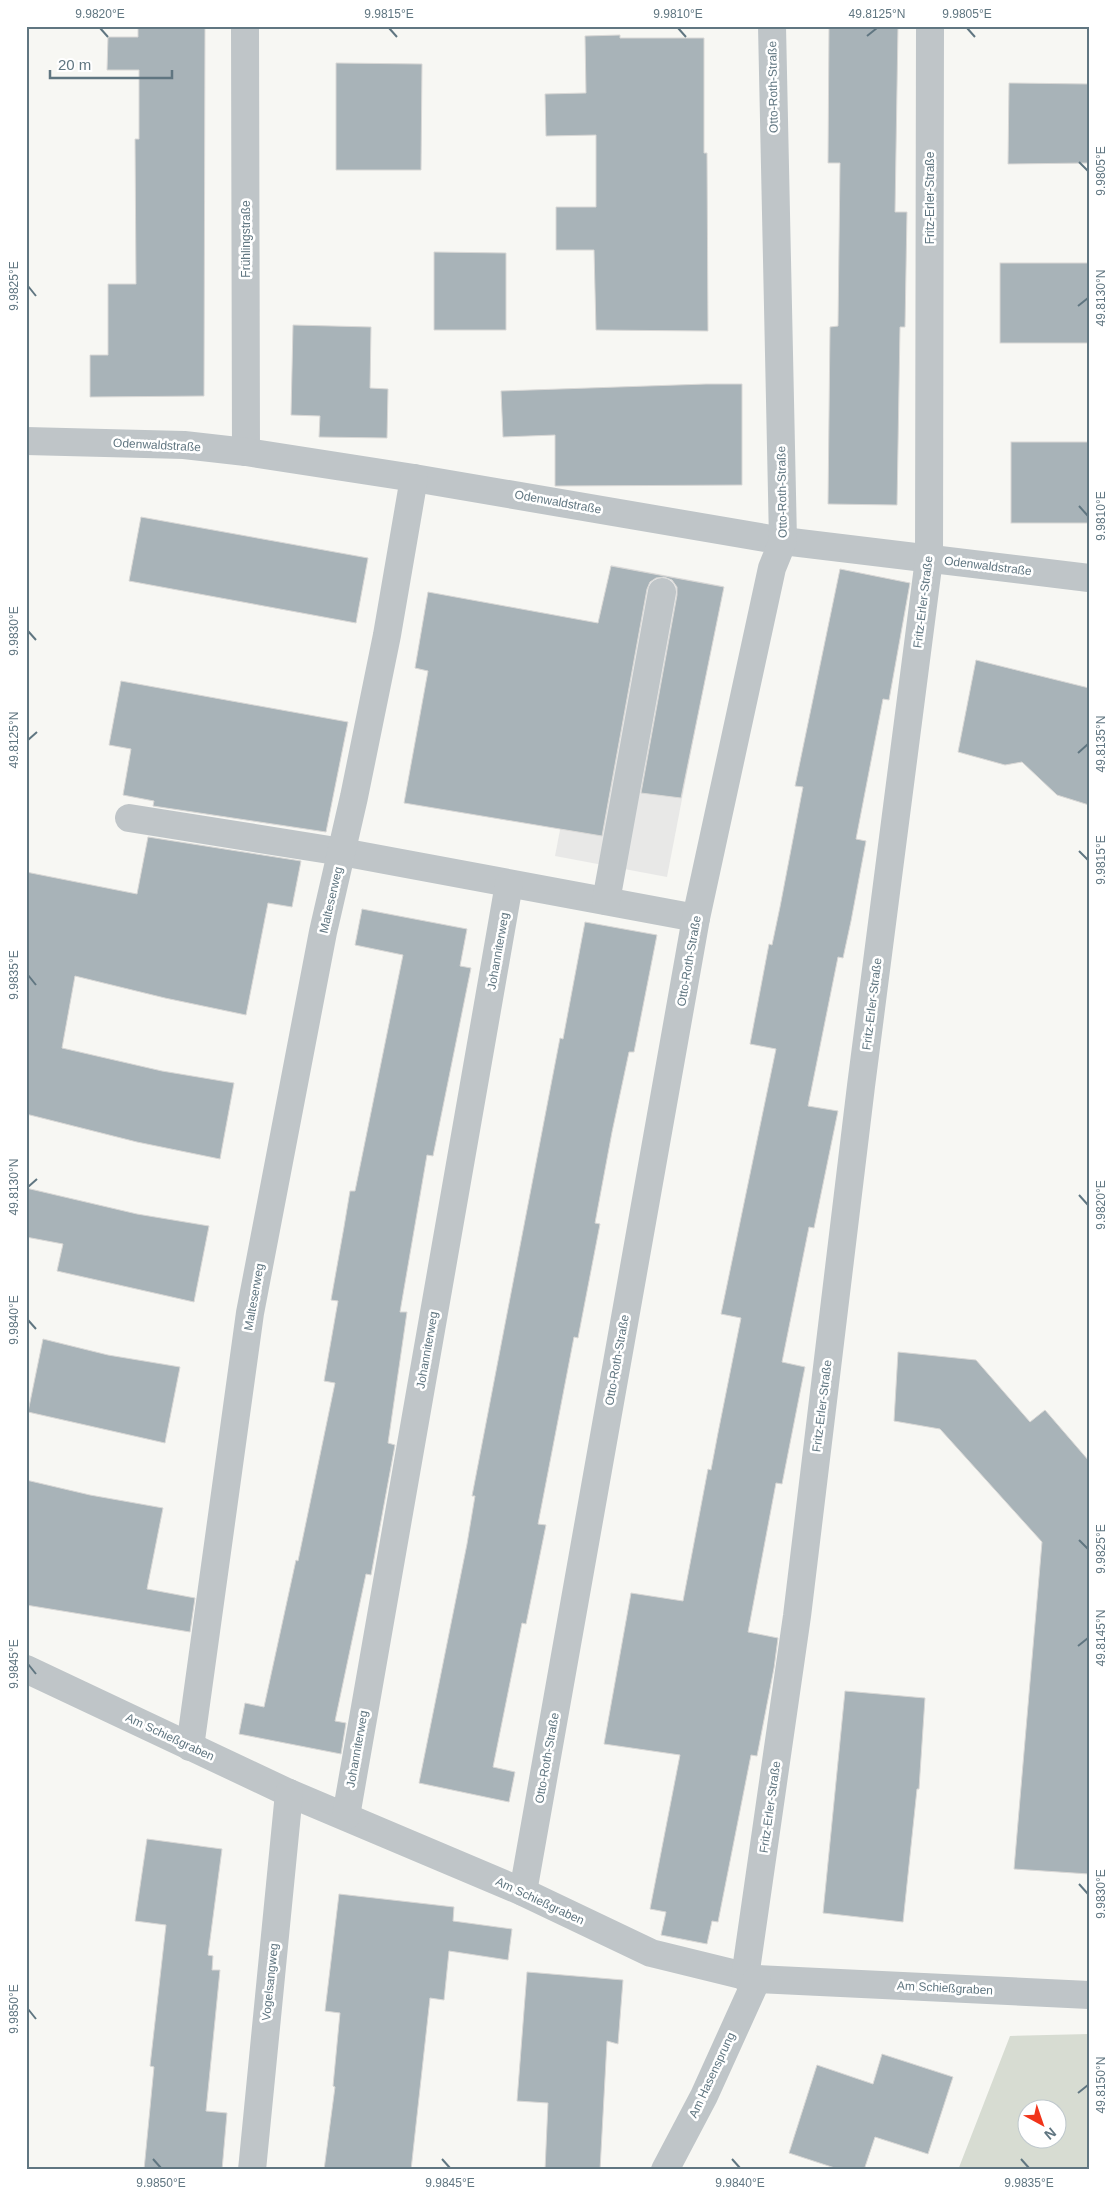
<svg xmlns="http://www.w3.org/2000/svg" width="1115" height="2196" font-family="Helvetica,sans-serif">
	<rect width="100%" height="100%" fill="#f7f7f3"/>
	<path fill="#e8e8e7" d="M611,565L723,586L667,877L555,856Z"/>
	<path fill="#d7dcd2" fill-rule="evenodd" d="M1089,2034V2170H958L1010,2036ZM1028,2108H1058V2138H1028Z"/>
	<g fill="#a8b3b8" stroke="#d9d8d6">
		<path d="M138,26H205L204,396L90,397V355H108V284H136L135,139H139V70H107L108,37H138Z"/>
		<path d="M829,26H898L895,212H907L905,327H900L897,505L828,504L830,327L838,326L840,163H828Z"/>
		<path d="M620,35V38H704V153H707L708,331L596,330L594,250H556V207H596V135L546,136L545,94L586,93L585,36Z"/>
		<path d="M336,63L422,64L421,170H336Z"/>
		<path d="M1009,83L1089,84V163L1008,164Z"/>
		<path d="M434,252L506,253V330H434Z"/>
		<rect x="1000" y="263" width="89" height="80"/>
		<path d="M293,325L371,327L370,388L388,389L387,438L319,437L320,416L291,415Z"/>
		<path d="M706,384H742V485L555,486V435L503,437L501,391Z"/>
		<rect x="1011" y="442" width="78" height="81"/>
		<path d="M141,517L368,558L356,623L129,581Z"/>
		<path d="M611,566L724,587L681,798L641,793L677,595V587L672,580L664,577L656,578L650,582L647,589L602,836L404,803L428,671L415,668L428,592L598,623Z"/>
		<path d="M840,569L910,583L889,700L883,699L856,839L866,841L851,921L843,958L838,957L808,1106L838,1111L814,1228L809,1227L782,1362L805,1367L782,1484L776,1483L748,1632L778,1638L774,1668L757,1756L751,1755L718,1922L712,1921L707,1944L661,1935L666,1912L650,1909L680,1755L604,1744L631,1593L683,1601L708,1469L711,1470L718,1433L741,1318L721,1314L776,1049L750,1044L769,944L772,945L780,907L803,787L795,786Z"/>
		<path d="M976,660L1089,688V805L1057,795L1022,762L1005,765L958,752Z"/>
		<path d="M121,681L348,722L326,832L153,806L154,801L123,795L131,749L109,745Z"/>
		<path d="M148,837L301,861L292,907L268,903L246,1015L165,998L75,976L62,1048L162,1071L234,1083L220,1159L137,1142L26,1114V872L137,894Z"/>
		<path d="M362,909L467,929L460,966L471,968L433,1156L427,1155L400,1312H407L388,1443L395,1445L371,1575L366,1574L335,1721L346,1723L341,1754L239,1734L245,1703L264,1707L296,1560L298,1561L335,1383L324,1381L338,1301L331,1300L344,1227L350,1191H355L403,955L355,945Z"/>
		<path d="M585,922L657,935L634,1052H629L612,1132L595,1223L600,1224L578,1338L574,1337L538,1524L546,1525L526,1624L522,1623L493,1767L515,1772L509,1802L419,1783L467,1544L475,1496H472L560,1038L563,1039Z"/>
		<path d="M26,1188L137,1214L209,1226L194,1302L57,1271L63,1244L26,1237Z"/>
		<path d="M43,1339L108,1355L180,1367L165,1443L28,1412Z"/>
		<path d="M898,1352L976,1360L1030,1422L1045,1410L1089,1461V1874L1014,1869L1042,1542L940,1429L894,1421Z"/>
		<path d="M26,1480L90,1495L163,1508L147,1589L195,1598L190,1632L26,1605Z"/>
		<path d="M845,1691L925,1698L919,1789H917L903,1922L823,1913Z"/>
		<path d="M147,1839L222,1849L208,1955L213,1956L212,1970H220L206,2111L227,2113L222,2170H144L154,2067L150,2066L166,1925L135,1921Z"/>
		<path d="M339,1894L454,1907L453,1921L512,1929L508,1960L449,1951L444,2000L430,1998L411,2170H324L335,2087L333,2086L340,2013L325,2011Z"/>
		<path d="M527,1972L623,1980L618,2044L607,2041L600,2170H545L548,2103L517,2101Z"/>
		<path d="M882,2054L953,2077L928,2154L875,2137L864,2170H841L789,2153L817,2065L873,2084Z"/>
	</g>
	<g fill="none" stroke-linecap="round" stroke-linejoin="round">
		<g stroke="#bfc5c8" stroke-width="28">
			<path d="M245,26L246,452"/>
			<path d="M26,441L184,445L246,452L414,478L783,541L1089,578"/>
			<path d="M129,818L342,852L696,918"/>
			<path d="M606,901L662,592"/>
			<path d="M26,1669L289,1793L523,1892L651,1953L757,1979L1089,1995"/>
			<path d="M190,1747L250,1313L323,932L354,797L387,635L414,478"/>
			<path d="M346,1816L509,884"/>
			<path d="M523,1892L696,918L772,568L783,541L772,26"/>
			<path d="M745,1977L797,1616L861,1086L929,559L930,26"/>
			<path d="M252,2170L289,1793"/>
			<path d="M665,2170L704,2096L757,1979"/>
		</g>
	</g>
	<path fill="none" stroke="#607681" stroke-width="2" d="M100,28L108,37M389,28L397,37M678,28L686,37M967,28L975,37M867,36L877,28M1079,162L1088,171M28,286L36,296M1078,306L1088,298M1079,506L1088,516M28,631L36,640M28,740L37,732M1078,753L1088,744M1079,851L1088,860M28,975L36,985M28,1187L37,1179M1079,1195L1088,1205M28,1320L36,1329M1079,1540L1088,1549M1078,1646L1088,1638M28,1664L36,1674M1079,1884L1088,1894M28,2009L36,2019M1078,2093L1088,2085M153,2159L161,2168M442,2159L450,2168M732,2159L740,2168M1021,2159L1029,2168"/>
	<g text-anchor="middle" dominant-baseline="central" stroke-width="5" stroke-linejoin="round" paint-order="stroke">
		<g font-size="12" fill="#607681" stroke="#fff">
			<text transform="translate(773 87) rotate(-91)">Otto-Roth-Straße</text>
			<text transform="translate(930 198) rotate(-90)">Fritz-Erler-Straße</text>
			<text transform="translate(246 239) rotate(-90)">Frühlingstraße</text>
			<text transform="translate(157 445) rotate(3)">Odenwaldstraße</text>
			<text transform="translate(782 492) rotate(-91)">Otto-Roth-Straße</text>
			<text transform="translate(558 502) rotate(10)">Odenwaldstraße</text>
			<text transform="translate(988 566) rotate(7)">Odenwaldstraße</text>
			<text transform="translate(923 602) rotate(-83)">Fritz-Erler-Straße</text>
			<text transform="translate(331 900) rotate(-77)">Malteserweg</text>
			<text transform="translate(498 951) rotate(-80)">Johanniterweg</text>
			<text transform="translate(689 961) rotate(-80)">Otto-Roth-Straße</text>
			<text transform="translate(872 1004) rotate(-83)">Fritz-Erler-Straße</text>
			<text transform="translate(254 1297) rotate(-80)">Malteserweg</text>
			<text transform="translate(427 1350) rotate(-80)">Johanniterweg</text>
			<text transform="translate(617 1360) rotate(-80)">Otto-Roth-Straße</text>
			<text transform="translate(822 1406) rotate(-83)">Fritz-Erler-Straße</text>
			<text transform="translate(170 1737) rotate(25)">Am Schießgraben</text>
			<text transform="translate(357 1749) rotate(-80)">Johanniterweg</text>
			<text transform="translate(547 1758) rotate(-80)">Otto-Roth-Straße</text>
			<text transform="translate(770 1807) rotate(-82)">Fritz-Erler-Straße</text>
			<text transform="translate(540 1901) rotate(25)">Am Schießgraben</text>
			<text transform="translate(270 1982) rotate(-84)">Vogelsangweg</text>
			<text transform="translate(945 1988) rotate(3)">Am Schießgraben</text>
			<text transform="translate(712 2075) rotate(-65)">Am Hasensprung</text>
		</g>
	</g>
	<rect width="1115" height="2196" fill="none" stroke="#ffffff" stroke-width="55"/>
	<g transform="translate(1042 2124) rotate(140)"><circle r="24" fill="#ffffff" stroke="#bfc8cd"/>
	<path d="M0-4L9 19L0 12L-9 19Z" fill="#f1341a"/>
	<text y="-8" font-size="14" font-weight="bold" text-anchor="middle" fill="#607681">N</text>
	</g>
	<path d="M50 70v8h122v-8" fill="none" stroke="#607681" stroke-width="2.5"/>
	<text x="58" y="70" font-size="15" fill="#607681" stroke="#ffffff" stroke-width="4" paint-order="stroke">20 m</text>
	<rect x="28" y="28" width="1060" height="2140" fill="none" stroke="#607681" stroke-width="2"/>
	<g font-size="12" text-anchor="middle" fill="#607681">
		<text x="100" y="18">9.9820°E</text>
		<text x="389" y="18">9.9815°E</text>
		<text x="678" y="18">9.9810°E</text>
		<text x="877" y="18">49.8125°N</text>
		<text x="967" y="18">9.9805°E</text>
		<text transform="translate(1101 171) rotate(-90)" y="4">9.9805°E</text>
		<text transform="translate(14 286) rotate(-90)" y="4">9.9825°E</text>
		<text transform="translate(1101 298) rotate(-90)" y="4">49.8130°N</text>
		<text transform="translate(1101 516) rotate(-90)" y="4">9.9810°E</text>
		<text transform="translate(14 631) rotate(-90)" y="4">9.9830°E</text>
		<text transform="translate(14 740) rotate(-90)" y="4">49.8125°N</text>
		<text transform="translate(1101 744) rotate(-90)" y="4">49.8135°N</text>
		<text transform="translate(1101 860) rotate(-90)" y="4">9.9815°E</text>
		<text transform="translate(14 975) rotate(-90)" y="4">9.9835°E</text>
		<text transform="translate(14 1187) rotate(-90)" y="4">49.8130°N</text>
		<text transform="translate(1101 1205) rotate(-90)" y="4">9.9820°E</text>
		<text transform="translate(14 1320) rotate(-90)" y="4">9.9840°E</text>
		<text transform="translate(1101 1549) rotate(-90)" y="4">9.9825°E</text>
		<text transform="translate(1101 1638) rotate(-90)" y="4">49.8145°N</text>
		<text transform="translate(14 1664) rotate(-90)" y="4">9.9845°E</text>
		<text transform="translate(1101 1894) rotate(-90)" y="4">9.9830°E</text>
		<text transform="translate(14 2009) rotate(-90)" y="4">9.9850°E</text>
		<text transform="translate(1101 2085) rotate(-90)" y="4">49.8150°N</text>
		<text x="161" y="2187">9.9850°E</text>
		<text x="450" y="2187">9.9845°E</text>
		<text x="740" y="2187">9.9840°E</text>
		<text x="1029" y="2187">9.9835°E</text>
	</g>
</svg>
